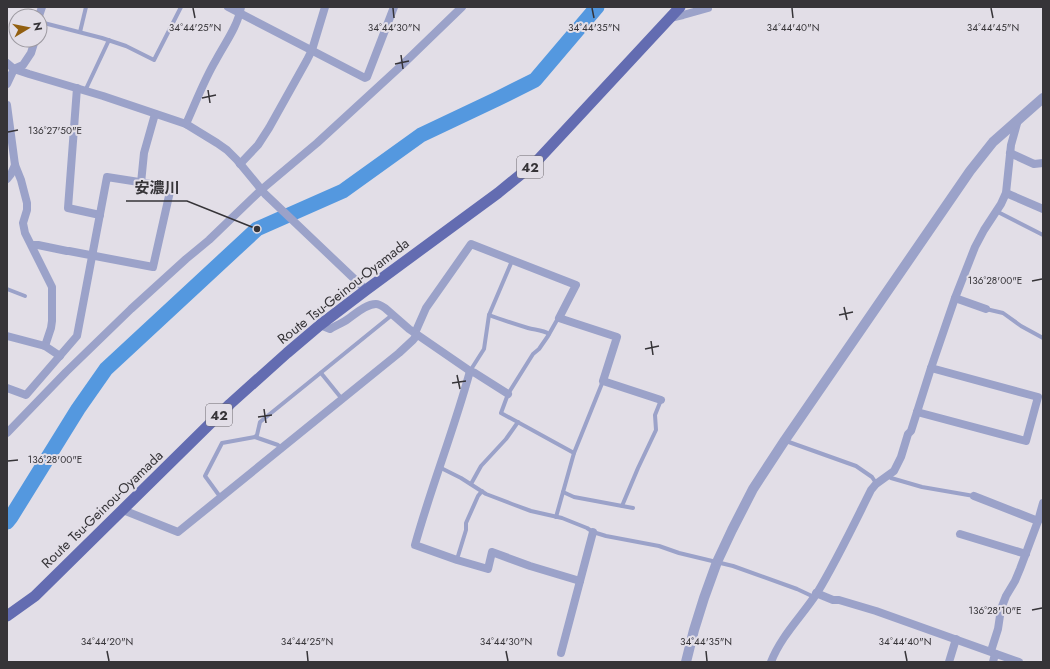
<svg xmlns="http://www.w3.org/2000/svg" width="1050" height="669" font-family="Jost,'Noto Sans JP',sans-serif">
	<rect width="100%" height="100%" fill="#e2dee7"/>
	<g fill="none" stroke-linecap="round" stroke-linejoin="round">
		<path stroke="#5498df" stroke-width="15" d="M7,522L11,517L78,409L106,369L257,229L343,191L421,135L497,99L535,80L597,7"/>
		<g stroke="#9ba2c9" stroke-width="4">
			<path d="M40,22L102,38L126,46L154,60L181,7"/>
			<path d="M80,32L86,7"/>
			<path d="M85,91L109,40"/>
			<path d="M996,211L1043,235"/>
			<path d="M7,289L25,296"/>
			<path d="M986,309L1003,313L1021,326L1043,338"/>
			<path d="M489,315C502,320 515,324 528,328C535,330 543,330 549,334"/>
			<path d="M559,318L557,320L548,336L539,349L533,354L508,394L501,413L574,453"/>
			<path d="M470,371L484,349L489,315L512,261"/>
			<path d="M321,373L342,399"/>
			<path d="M255,437L278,445L282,448"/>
			<path d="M786,441L856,466L872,477L876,483"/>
			<path d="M439,467L461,478L486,494L512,504L531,511L562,518L587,528L593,532L606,536L659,546L679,553L733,566L797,589L814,597"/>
			<path d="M888,475L891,478L922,487L974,496"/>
			<path d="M471,484L481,466L506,439L518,422"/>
			<path d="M563,492L574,497L633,508"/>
			<path d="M221,498L205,476L222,443L255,437L257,435L260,422L392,315"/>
			<path d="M622,506L638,468L656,430L655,415L661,400"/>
			<path d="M556,517L574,453L603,381"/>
			<path d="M456,559L458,556L466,530V523L478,496L482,491"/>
		</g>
		<g stroke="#9ba2c9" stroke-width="8">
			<path d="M228,7L365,78L367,77L394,7"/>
			<path d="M39,16L42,7"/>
			<path d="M670,18L683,15L708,8"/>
			<path d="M7,63L14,69L29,74L103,96L186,124L217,143L227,150L237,160L265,194L366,290"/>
			<path d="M7,84L14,69L23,65L31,53L35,40"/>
			<path d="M77,88L68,208L100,215"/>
			<path d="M7,105L15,165L21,180L27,203V210L23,223L25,233L52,287V321L51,328L45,346"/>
			<path d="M186,124C196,102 204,80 216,60C225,43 238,26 241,7"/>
			<path d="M1010,153L1034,164L1043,163"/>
			<path d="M240,164L258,145L269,128L307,60L312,50L325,7"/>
			<path d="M7,179L11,174L15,165"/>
			<path d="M141,183L144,153L155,114"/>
			<path d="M1006,193L1043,209"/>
			<path d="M955,298L986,309"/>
			<path d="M320,325L330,329C335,326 340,324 345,321C353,316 365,304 376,304C379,304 382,306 385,308L409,329L470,371L475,373L508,394"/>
			<path d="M415,333L426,308L471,244L576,285L559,318L568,321L617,337L603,381L661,400"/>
			<path d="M7,336L45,346L60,356"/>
			<path d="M470,371C454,430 431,487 415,545L457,560L488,569L492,552L530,566L580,581"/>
			<path d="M7,388L26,395L77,336L107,177L171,187L153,267L69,251H67L38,245H32"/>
			<path d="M917,412L1026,441L1038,397L931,368"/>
			<path d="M7,433L66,372L131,309L186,259L209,240L261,190L317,143L402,65L462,7"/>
			<path d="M974,496L1038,521"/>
			<path d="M123,510L178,532L399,353L413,340L417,335"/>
			<path d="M960,534L1026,554"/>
			<path d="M816,593L833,600H839L876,611L1019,662"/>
			<path d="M991,651L998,629L1001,609L1006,596L1015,581L1020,569L1038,521L1043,503"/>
			<path d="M561,653L593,532"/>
			<path d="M771,662C781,636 802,616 817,593C837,560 854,524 871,490L876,484L894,471L901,457L908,434L911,431L931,368L955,298L975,247L984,230L1001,204L1006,193L1011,145L1018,120"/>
			<path d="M949,662L956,639"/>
			<path d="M993,662L995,654"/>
		</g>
		<path stroke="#9ba2c9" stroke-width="10" d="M686,662L694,630L704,598L717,562L732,530L753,489L785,440L970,171L993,142L1043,98"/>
		<path stroke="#636cb1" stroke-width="11" d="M7,616L35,596L230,404L287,353L320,325L366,290L498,193L536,162L680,7"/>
	</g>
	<path fill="none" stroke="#363438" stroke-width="1.5" d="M193,8L195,18M393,8L394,18M592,8L594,18M792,8L793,18M991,8L993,18M401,55L403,69M395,64L409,61M208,90L210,103M202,98L216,95M8,132L18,130M1032,281L1042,279M844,307L847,320M839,315L853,312M651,341L653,355M645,349L659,346M457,375L460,389M452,383L466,381M264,409L266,423M258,417L272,415M8,461L18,460M1032,610L1042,608M107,651L109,661M307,651L308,661M506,651L508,661M706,651L707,661M905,651L907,661"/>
	<g text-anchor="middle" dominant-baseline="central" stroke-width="4" stroke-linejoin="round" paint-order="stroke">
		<g fill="#e2dee7" stroke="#6a676c" stroke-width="1">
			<rect x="517" y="156" width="26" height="22" rx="3"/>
			<rect x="206" y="404" width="26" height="22" rx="3"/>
		</g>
		<g font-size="13" font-weight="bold" fill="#363438">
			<text x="530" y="167">42</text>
			<text x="219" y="415">42</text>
		</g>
		<g font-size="14" fill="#363438" stroke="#e2dee7">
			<text transform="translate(343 291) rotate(-38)">Route Tsu-Geinou-Oyamada</text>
			<text transform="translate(102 509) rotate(-44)">Route Tsu-Geinou-Oyamada</text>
		</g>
	</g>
	<g font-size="10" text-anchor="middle" fill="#363438" stroke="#e2dee7" stroke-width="4" stroke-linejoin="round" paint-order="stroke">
		<text x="195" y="31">34°44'25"N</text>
		<text x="394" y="31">34°44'30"N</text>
		<text x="594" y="31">34°44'35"N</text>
		<text x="793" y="31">34°44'40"N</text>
		<text x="993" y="31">34°44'45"N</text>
		<text x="55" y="134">136°27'50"E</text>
		<text x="995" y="284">136°28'00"E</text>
		<text x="55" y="463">136°28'00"E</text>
		<text x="995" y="614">136°28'10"E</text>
		<text x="107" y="645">34°44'20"N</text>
		<text x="307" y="645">34°44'25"N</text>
		<text x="506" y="645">34°44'30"N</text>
		<text x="706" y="645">34°44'35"N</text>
		<text x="905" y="645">34°44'40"N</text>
	</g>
	<path fill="none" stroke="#363438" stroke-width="1.5" d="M257 229L187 201H126"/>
	<circle fill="#363438" stroke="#e2dee7" stroke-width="1.5" cx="257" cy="229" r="4"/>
	<g font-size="15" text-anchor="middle" font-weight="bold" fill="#363438" stroke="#e2dee7" stroke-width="4" stroke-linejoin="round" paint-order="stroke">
		<text x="157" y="193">安濃川</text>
	</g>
	<rect width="1050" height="669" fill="none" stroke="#363438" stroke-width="16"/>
	<g transform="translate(28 28) rotate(80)"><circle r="19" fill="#e2dee7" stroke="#9d9aa1"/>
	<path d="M0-3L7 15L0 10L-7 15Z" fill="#925f10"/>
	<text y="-6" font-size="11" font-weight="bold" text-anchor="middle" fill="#363438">N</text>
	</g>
</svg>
